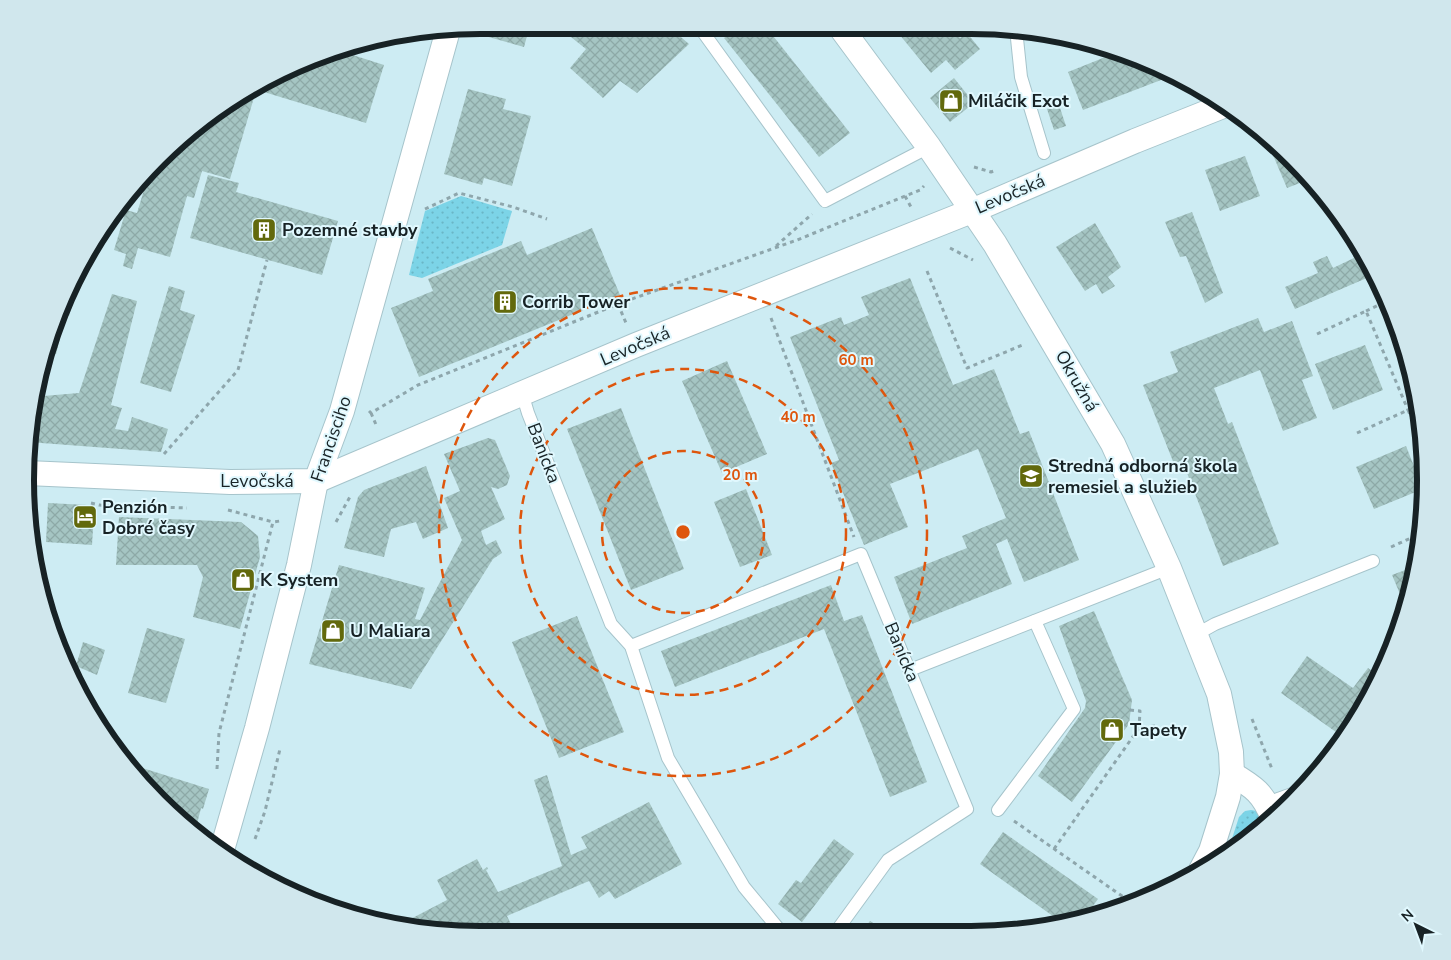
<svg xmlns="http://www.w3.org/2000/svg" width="1451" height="960" font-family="'Nunito Sans',sans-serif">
	<defs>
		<pattern id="green-dots" width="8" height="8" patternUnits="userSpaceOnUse" patternTransform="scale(1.25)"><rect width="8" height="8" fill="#7cd4e7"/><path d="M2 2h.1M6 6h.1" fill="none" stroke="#6ab6c6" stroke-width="1.8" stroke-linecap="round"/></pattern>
		<pattern id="building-cross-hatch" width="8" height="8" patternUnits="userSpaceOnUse" patternTransform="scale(1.25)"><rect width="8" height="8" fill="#a5c5c3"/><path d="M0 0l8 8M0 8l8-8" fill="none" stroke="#8da9a7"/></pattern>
	</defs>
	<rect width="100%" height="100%" fill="#cdecf3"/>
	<g fill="url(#green-dots)">
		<path d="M461,196L512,211L502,245L422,278L409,275L425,211Z"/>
		<path d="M1251,810L1257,811L1264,826L1248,841L1227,854L1239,817L1245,811Z"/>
	</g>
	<g fill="url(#building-cross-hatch)">
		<path d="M488,25H530L524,47L485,36Z"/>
		<path d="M557,26H668L689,44L637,93L620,81L603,98L570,68L586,49Z"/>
		<path d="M738,27H766L850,133L819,157L724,38Z"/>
		<path d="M894,28H952L960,38L967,33L980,49L955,70L946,60L931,73Z"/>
		<path d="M334,49L384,65L366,123L254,89Z"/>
		<path d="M1113,54L1172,72L1174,75L1083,110L1068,72Z"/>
		<path d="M954,78L974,103L950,122L930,98Z"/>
		<path d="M468,89L506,99L503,109L531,116L512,186L484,178L482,185L444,174Z"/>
		<path d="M247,92L255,94L230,179L202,171L194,198L187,196L170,257L138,248L132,269L123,266L126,254L114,250L126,210L137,213L147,180L145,179L227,102Z"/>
		<path d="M1059,105L1066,126L1054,130L1047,109Z"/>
		<path d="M1277,145L1310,179L1287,188L1270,148Z"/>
		<path d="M1245,156L1260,196L1220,211L1205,170Z"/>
		<path d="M208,175L239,183L236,192L338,221L322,275L190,238Z"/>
		<path d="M1192,212L1223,293L1205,303L1186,256L1180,257L1165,222Z"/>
		<path d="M1095,223L1121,267L1108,277L1115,286L1102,294L1096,284L1085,291L1056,247Z"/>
		<path d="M592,228L620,295L419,377L391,308L433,291L428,279L521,241L527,255Z"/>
		<path d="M1355,240L1376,274L1295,309L1285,287L1318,273L1313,262L1327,256L1333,268L1354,258L1348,243Z"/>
		<path d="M84,263L69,316L58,313L60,306Z"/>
		<path d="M910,278L953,385L994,369L1020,434L1029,431L1079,560L1024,582L1007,539L996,544L1012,584L912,624L894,577L967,548L962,536L1006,518L978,449L890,484L908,527L864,545L831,463L839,460L790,337L841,317L844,325L869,315L861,297Z"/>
		<path d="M169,286L185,291L180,310L195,315L171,392L140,383Z"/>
		<path d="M112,294L137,301L111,405L122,408L115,429L128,431L132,417L168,429L161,452L28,442L43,377L48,378L43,396L79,393Z"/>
		<path d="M1258,318L1264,332L1292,321L1313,376L1302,380L1317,418L1283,431L1260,370L1214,388L1228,424L1232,422L1279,544L1223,566L1182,460L1174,464L1143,385L1178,372L1170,352Z"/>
		<path d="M55,325L63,327L56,354L49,352Z"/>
		<path d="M1398,330L1411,363L1413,375L1409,376L1391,333Z"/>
		<path d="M1365,345L1383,390L1333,410L1315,364Z"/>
		<path d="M727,361L767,454L722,473L682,381Z"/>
		<path d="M621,408L684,569L631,590L567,429Z"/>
		<path d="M488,438L495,440L510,476L507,485L498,489L491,487L505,519L481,531L486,545L496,540L502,553L493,559L411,689L309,664L339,565L425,588L415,619L420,620L462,540L444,498L460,491L444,454Z"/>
		<path d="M1406,446L1423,489L1374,509L1356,467Z"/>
		<path d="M426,466L448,528L423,539L416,522L391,529L384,557L344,548L358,497L364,490Z"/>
		<path d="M746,489L772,555L740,567L714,502Z"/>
		<path d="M48,503L87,505L86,528L93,529L92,545L46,542Z"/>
		<path d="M119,517L241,522L258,536L260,557L240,629L193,617L203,577L197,565H116Z"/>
		<path d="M1416,566L1408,599L1403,601L1392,575Z"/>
		<path d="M831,585L844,621L862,615L927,782L890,797L824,629L675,687L661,651Z"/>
		<path d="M1094,611L1132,700L1129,724L1072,802L1038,776L1085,708L1086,701L1059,626Z"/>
		<path d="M577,616L624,732L559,758L512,642Z"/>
		<path d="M147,628L185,639L166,703L128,693Z"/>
		<path d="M83,642L105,650L97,675L76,666Z"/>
		<path d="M1307,656L1353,688L1368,668L1379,676L1365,708L1343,737L1281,693Z"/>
		<path d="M133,765L209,789L203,809L201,808L195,832L180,822Z"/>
		<path d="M547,775L571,855L587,848L581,837L649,802L682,864L615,899L609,891L599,898L589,881L507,916L514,930L513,931L512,929L507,932L420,931L399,925L447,900L437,880L477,859L483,870L487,867L488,869L486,870L498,892L562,866L534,780Z"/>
		<path d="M1003,832L1098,899L1082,921L1064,924L980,864Z"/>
		<path d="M834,839L854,854L802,922L778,904L796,880L801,883Z"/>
		<path d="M870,921L889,933H861Z"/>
	</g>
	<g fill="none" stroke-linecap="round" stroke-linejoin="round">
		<defs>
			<g id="service">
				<path d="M696,27L703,32L825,201L929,147"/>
				<path d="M1016,29L1021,77L1044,153"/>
				<path d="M522,393L528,413L611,624L631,646L668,758L744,887L782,933"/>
				<path d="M1197,634L1215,624L1373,561"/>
				<path d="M631,646L861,554L967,809L888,860L835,933"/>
				<path d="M910,670L1169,568"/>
				<path d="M1267,803L1303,790"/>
				<path d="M998,810L1074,709L1035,621"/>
			</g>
			<g id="minor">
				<path d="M841,28L929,147L995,244L1113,444L1169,568L1219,694L1231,752L1232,774L1228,797L1211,851L1201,870"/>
				<path d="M27,473L230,482L316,481L636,345L974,210L1135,141L1223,106"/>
				<path d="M1232,774C1254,787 1263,793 1273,818"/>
				<path d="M222,850L257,728L299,565L316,481L342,411L448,30"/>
			</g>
		</defs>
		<use href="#service" stroke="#a6c4cb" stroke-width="14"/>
		<use href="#minor" stroke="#a6c4cb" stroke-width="26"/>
		<g stroke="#8ea6ac" stroke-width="3" stroke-dasharray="4 4" stroke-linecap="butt">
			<path d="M974,167L991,172L994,171"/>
			<path d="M905,196L912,209"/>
			<path d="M425,209L459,193L513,207L547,219"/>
			<path d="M776,246L812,214"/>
			<path d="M950,248L973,260"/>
			<path d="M927,271L967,368L1025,344"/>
			<path d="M618,304L626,323"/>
			<path d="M1366,311L1387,301"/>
			<path d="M771,318L854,537"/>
			<path d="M1317,334L1366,311L1408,410L1418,405"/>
			<path d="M369,411L371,413L418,385L618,304L797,240L920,190L924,186"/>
			<path d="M371,413L377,427"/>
			<path d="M1357,433L1408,410L1425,451"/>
			<path d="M164,454L238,370L267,260"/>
			<path d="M91,503L99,505L187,508"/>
			<path d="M228,510L273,522"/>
			<path d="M336,522L351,495"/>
			<path d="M1391,547L1422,533"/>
			<path d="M1130,710L1140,711L1139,728"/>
			<path d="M1252,719L1272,769"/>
			<path d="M217,769L219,733L273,522L280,521"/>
			<path d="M1014,821L1132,903"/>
			<path d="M255,839L265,811L280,749"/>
			<path d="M1054,849L1139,728L1155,726"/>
			<path d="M1170,889L1177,879"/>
		</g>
		<use href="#service" stroke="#fff" stroke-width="12"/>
		<use href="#minor" stroke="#fff" stroke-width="24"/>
	</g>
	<g fill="none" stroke="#de560d" stroke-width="2.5" stroke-dasharray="9 6">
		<circle cx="683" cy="532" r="81"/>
		<circle cx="683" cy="532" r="163"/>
		<circle cx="683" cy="532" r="244"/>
	</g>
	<defs>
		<symbol id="shop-square" viewBox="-11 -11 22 22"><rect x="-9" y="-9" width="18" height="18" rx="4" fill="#62690c" stroke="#e0f8fe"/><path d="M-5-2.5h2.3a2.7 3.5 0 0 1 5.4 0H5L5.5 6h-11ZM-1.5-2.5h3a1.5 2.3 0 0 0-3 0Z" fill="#fff"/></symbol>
		<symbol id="building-square" viewBox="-11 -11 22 22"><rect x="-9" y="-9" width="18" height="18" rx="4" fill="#62690c" stroke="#e0f8fe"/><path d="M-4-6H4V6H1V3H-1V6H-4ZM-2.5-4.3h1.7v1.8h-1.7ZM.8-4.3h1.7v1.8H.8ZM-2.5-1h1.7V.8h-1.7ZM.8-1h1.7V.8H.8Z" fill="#fff"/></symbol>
		<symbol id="school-square" viewBox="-11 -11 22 22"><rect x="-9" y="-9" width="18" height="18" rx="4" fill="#62690c" stroke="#e0f8fe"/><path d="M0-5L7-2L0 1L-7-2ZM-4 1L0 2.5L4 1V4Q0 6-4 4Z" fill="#fff"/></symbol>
		<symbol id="hotel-square" viewBox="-11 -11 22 22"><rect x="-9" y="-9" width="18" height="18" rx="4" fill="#62690c" stroke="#e0f8fe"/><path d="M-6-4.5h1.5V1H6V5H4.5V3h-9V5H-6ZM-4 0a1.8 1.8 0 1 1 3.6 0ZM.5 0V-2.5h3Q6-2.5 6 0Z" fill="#fff"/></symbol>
	</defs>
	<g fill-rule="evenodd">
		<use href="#shop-square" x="937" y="87" width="28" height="28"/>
		<use href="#building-square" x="250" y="216" width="28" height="28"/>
		<use href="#building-square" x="491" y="288" width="28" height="28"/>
		<use href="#school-square" x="1017" y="462" width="28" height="28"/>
		<use href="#hotel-square" x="71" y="503" width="28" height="28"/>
		<use href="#shop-square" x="229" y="566" width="28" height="28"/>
		<use href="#shop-square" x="319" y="617" width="28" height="28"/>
		<use href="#shop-square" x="1098" y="716" width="28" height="28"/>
	</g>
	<g text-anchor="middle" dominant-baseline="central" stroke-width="4" stroke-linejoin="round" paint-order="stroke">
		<g font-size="18" font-weight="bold" fill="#172225" stroke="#e0f8fe" text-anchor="start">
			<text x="968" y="101">Miláčik Exot</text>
			<text x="282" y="230">Pozemné stavby</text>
			<text x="522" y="302">Corrib Tower</text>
			<text x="1048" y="466">Stredná odborná škola<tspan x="1048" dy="21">remesiel a služieb</tspan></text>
			<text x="102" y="507">Penzión<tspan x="102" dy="21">Dobré časy</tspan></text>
			<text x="260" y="580">K System</text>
			<text x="350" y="631">U Maliara</text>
			<text x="1130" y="730">Tapety</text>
		</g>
		<g font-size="18" fill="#172225" stroke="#e0f8fe">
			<text transform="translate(1010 194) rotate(-23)">Levočská</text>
			<text transform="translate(635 346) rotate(-23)">Levočská</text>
			<text transform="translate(1077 381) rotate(60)">Okružná</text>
			<text transform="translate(331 439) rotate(-71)">Francisciho</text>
			<text transform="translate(544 453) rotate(69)">Banícka</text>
			<text x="257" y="481">Levočská</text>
			<text transform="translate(902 652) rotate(67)">Banícka</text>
		</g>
	</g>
	<path d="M0 0H1451V960H0ZM480 34H971A446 446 0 0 1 1417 480V480A446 446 0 0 1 971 926H480A446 446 0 0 1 34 480V480A446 446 0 0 1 480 34Z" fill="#d0e7ed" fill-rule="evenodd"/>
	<path fill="none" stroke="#172225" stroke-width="6" d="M480 34H971A446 446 0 0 1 1417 480V480A446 446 0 0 1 971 926H480A446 446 0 0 1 34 480V480A446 446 0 0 1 480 34Z"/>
	<circle cx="683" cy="532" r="8" fill="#de560d" stroke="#e0f8fe" stroke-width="2.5"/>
	<g font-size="15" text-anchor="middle" font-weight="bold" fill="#de560d" stroke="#e0f8fe" stroke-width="4" stroke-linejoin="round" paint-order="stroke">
		<text x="856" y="365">60 m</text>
		<text x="798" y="422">40 m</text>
		<text x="740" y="480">20 m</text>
	</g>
	<g transform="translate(1416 925) rotate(318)" stroke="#e0f8fe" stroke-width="4" paint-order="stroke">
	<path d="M0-4L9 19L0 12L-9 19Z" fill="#172225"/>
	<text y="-8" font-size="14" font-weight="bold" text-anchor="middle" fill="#172225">N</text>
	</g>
</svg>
